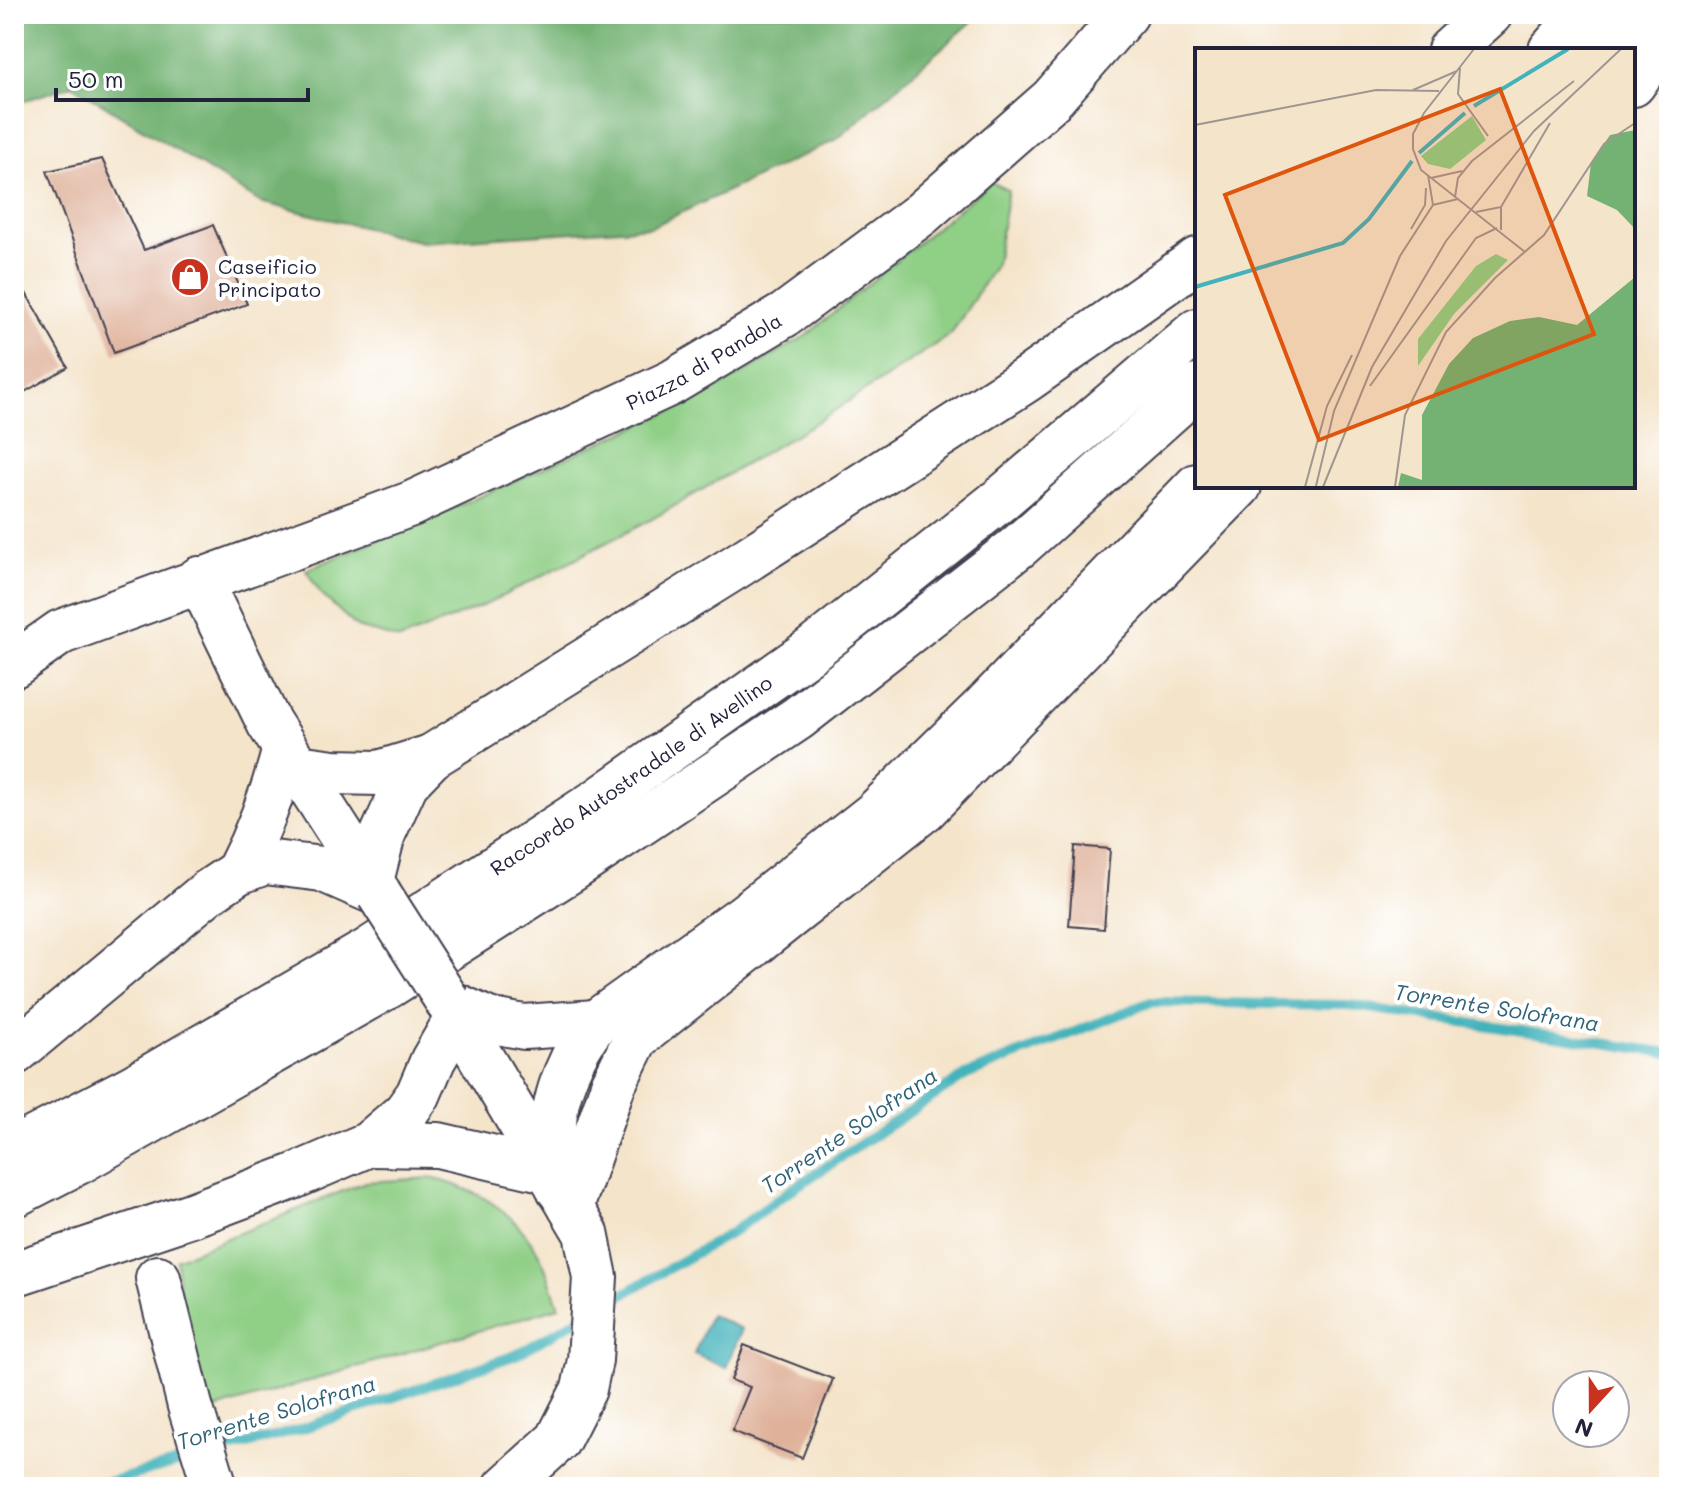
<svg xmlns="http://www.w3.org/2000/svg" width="1683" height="1501" font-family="Mali,sans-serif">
	<rect width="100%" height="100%" fill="#fff"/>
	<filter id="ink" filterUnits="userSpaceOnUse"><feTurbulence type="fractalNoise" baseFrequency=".0125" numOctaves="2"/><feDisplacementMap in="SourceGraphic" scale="16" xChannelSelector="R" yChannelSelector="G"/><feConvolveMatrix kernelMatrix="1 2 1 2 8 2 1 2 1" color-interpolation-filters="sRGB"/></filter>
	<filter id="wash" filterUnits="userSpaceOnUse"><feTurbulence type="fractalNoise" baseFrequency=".006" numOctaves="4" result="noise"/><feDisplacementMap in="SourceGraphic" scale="32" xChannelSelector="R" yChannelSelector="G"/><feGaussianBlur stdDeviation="1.8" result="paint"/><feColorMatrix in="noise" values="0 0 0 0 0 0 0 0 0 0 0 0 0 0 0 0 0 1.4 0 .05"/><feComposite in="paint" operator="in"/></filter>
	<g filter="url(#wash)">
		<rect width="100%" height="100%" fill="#f4e4ca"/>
		<g fill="#8fcf86" stroke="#587860" stroke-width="2">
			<path d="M991,182L1008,190L996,264L951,334L817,422L652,519L489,603L400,640L357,627L321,594L306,570L456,507L706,395L807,335Z"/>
			<path d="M431,1178C477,1189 510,1208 536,1249C546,1265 552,1288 559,1307L202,1413L188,1374L176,1259L365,1182Z"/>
		</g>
		<path fill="#73b273" stroke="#4a6a57" stroke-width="2" d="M14,14H981L836,140L651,227L422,242L260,202L72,85L14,104Z"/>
		<path fill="#42b2bb" stroke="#326a7b" stroke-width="2" d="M710,1315L742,1329L726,1368L694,1354Z"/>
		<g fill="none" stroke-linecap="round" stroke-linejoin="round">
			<g stroke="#42b2bb" stroke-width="10">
				<path d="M606,1304L731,1233L785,1194L966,1075L1151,1002L1349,1005L1669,1053"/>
				<path d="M215,1453L298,1430L516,1355L582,1317"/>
				<path d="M90,1487L196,1458"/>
			</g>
		</g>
		<g id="blocks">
			<g fill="#dfb19a">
				<path d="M102,159L144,250L213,225L247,304L114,353L47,171Z"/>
				<path d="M14,272L68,367L14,398Z"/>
				<path d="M1075,846L1110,849L1104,929L1069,926Z"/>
				<path d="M744,1345L833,1379L802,1458L732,1431L750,1387L731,1380Z"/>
			</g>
		</g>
	</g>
	<g filter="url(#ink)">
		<use href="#blocks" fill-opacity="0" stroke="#423f50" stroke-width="2"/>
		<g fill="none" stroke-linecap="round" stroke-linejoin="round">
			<defs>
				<g id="minor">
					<path d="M1633,84L1669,34"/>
					<path d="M199,579L269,723L379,894"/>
					<path id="s1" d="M14,665L61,632L411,504L671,383L786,314L921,214L1052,99L1126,14"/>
					<path d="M448,1002L586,1233L595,1277L590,1360L584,1389L558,1440L506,1487"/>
					<path d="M571,1208L613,1085L636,1038L925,809L1239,486"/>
					<path d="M158,1278L190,1406L215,1487"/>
				</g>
				<g id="highway">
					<path d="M1450,50L1490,14"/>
					<path d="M1551,50L1583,14"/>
					<path d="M1604,50L1633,14"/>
					<path d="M297,767L334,772L379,773L431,757"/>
					<path d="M238,872C259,831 274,792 285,748"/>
					<path d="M371,881L383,834L406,783L431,757L737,566L1026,380L1197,260"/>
					<path d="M448,1002L488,1020L524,1027L596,1022L743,917L875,813L984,707L1197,486"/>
					<path d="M14,1053L208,892L238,872L265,862L322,869L379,894"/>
					<path d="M369,1144L438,1145L547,1170"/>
					<path id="s2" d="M14,1149L133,1087L369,950L599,800L810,651L1001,499L1197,331"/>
					<path d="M559,1189C557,1170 554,1151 554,1132C552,1096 574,1049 596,1022"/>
					<path d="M14,1195L80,1161L390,985L571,870L798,718L1019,546L1197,387"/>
					<path d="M14,1274L191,1215L295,1176L369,1144L405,1113L418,1095L433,1060L458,1017"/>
				</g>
			</defs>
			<use href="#minor" stroke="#423f50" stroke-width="48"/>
			<use href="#highway" stroke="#423f50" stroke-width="48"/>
			<use href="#minor" stroke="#fff" stroke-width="44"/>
			<use href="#highway" stroke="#fff" stroke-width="44"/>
			<defs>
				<path id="minor-bridge" d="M379,894L448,1002"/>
			</defs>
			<use href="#minor-bridge" stroke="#423f50" stroke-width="48" stroke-linecap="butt"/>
			<use href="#minor-bridge" stroke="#fff" stroke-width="44"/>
		</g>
	</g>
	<defs>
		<symbol id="shop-disc" viewBox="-11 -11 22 22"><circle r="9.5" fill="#c8321e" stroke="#fff"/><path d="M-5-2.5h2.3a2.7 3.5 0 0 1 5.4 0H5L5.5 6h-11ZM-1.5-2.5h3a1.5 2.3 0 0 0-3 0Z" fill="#fff"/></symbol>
	</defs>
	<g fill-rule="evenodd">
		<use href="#shop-disc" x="168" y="255" width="44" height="44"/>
	</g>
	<g text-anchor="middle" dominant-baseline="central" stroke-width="8" stroke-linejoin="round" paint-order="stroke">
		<g font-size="20" fill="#22223b" stroke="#fff" text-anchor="start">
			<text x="218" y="266">Caseificio<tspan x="218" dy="23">Principato</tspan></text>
		</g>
		<g font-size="20" fill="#22223b" stroke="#fff">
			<text stroke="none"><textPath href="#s1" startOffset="756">Piazza di Pandola</textPath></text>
			<text stroke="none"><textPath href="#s2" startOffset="722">Raccordo Autostradale di Avellino</textPath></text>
		</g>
		<g font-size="22" font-style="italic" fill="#306375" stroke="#fff">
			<text transform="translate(1497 1007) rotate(9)">Torrente Solofrana</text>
			<text transform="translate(849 1130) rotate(-34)">Torrente Solofrana</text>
			<text transform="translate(276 1412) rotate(-17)">Torrente Solofrana</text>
		</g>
	</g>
	<g transform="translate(1195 48)">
		<rect width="440" height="440" fill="#f4e4ca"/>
		<path d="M277,68L291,92L255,121L233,116L226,108ZM301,206L313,212L259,266L223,318V291L281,218Z" fill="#8fcf86"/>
		<path d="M440,82V181L422,162L392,148L396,115L415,87ZM440,229V439H203L206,425L227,432V367L254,316L278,290L315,273L344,269L382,277Z" fill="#73b273"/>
		<path fill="none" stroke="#42b2bb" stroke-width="4" d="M279,58L373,1M224,105L270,65M0,239L148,195L174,171L217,113"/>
		<path fill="none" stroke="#a09691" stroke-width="2" d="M279,1L229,65L218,86V101L226,122L330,204M265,20L263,46L293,88M218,42L262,23M0,77L181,42L244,43M233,127L238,157M236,130L267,123M260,149L263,130L277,113L379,33M281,164L306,159M216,181L230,157L231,140M306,182V159L355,75M175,338L281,190L302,180M121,438L139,363L205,208L238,157L263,151M110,439L132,358L157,307M128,439L177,319L251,193L339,83L426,1M200,439L210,367L251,284L300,230L349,187L409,96L440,75"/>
		<path fill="#de560e" fill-opacity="0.15" stroke="#de560e" stroke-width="4" d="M305,41L399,286L124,392L30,147Z"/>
		<rect width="440" height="440" fill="none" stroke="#22223b" stroke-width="4"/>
	</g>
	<rect width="1683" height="1501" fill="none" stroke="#fff" stroke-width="48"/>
	<g transform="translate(1591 1409) rotate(201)"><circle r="38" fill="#ffffff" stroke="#a7a7b1" stroke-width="2"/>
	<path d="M0-6L14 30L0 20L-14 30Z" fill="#c8321e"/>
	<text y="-12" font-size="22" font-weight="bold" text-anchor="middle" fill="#22223b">N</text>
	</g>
	<path d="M56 88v12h252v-12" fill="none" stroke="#22223b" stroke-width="4"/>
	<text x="68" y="88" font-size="24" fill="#22223b" stroke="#ffffff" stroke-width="6" paint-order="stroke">50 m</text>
</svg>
